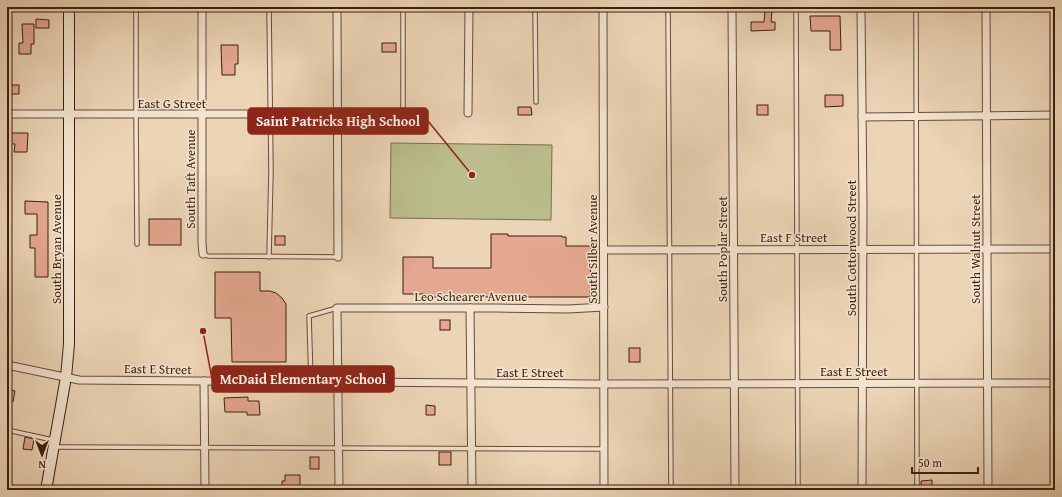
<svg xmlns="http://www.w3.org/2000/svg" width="1062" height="497" font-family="'Gentium Book Plus',serif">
	<rect width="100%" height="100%" fill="#ecd5b6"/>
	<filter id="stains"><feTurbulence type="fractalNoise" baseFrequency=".005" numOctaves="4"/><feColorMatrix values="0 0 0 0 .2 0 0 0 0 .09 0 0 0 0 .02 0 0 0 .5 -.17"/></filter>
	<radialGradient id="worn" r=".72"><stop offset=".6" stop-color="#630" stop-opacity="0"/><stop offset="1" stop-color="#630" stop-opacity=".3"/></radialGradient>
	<path fill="#babc8c" stroke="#7c6e4c" d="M391,143L552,145L551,220L390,218Z"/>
	<g fill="#e4a78f" stroke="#3d1f0d">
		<path d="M765,11H772L771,22H775V30L751,31V22H764Z"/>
		<path d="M810,16H840L841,50H830V31H811Z"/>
		<path d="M36,19L49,20V28H36Z"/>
		<path d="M22,24H34V44H31V54H19V43H23Z"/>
		<rect x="382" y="43" width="14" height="9"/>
		<path d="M221,45H238V64H235V75H222Z"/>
		<rect x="10" y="85" width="9" height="9"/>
		<path d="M825,95H843V106L825,107Z"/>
		<rect x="757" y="105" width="11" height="10"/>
		<path d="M518,107H531L532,115H518Z"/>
		<path d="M9,133H28L27,152H14L15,144H9Z"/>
		<path d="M25,201L48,202V277H35V248H30V235H37V214H25Z"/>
		<rect x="149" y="219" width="32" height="26"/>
		<path d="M491,234H508V236H562V237H566V246H591L590,297H425V294H403V257H433V268H491Z"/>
		<rect x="275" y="236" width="10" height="9"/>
		<path d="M215,272H260V291H270L276,293L282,298L286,304V362H232L231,318H215Z"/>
		<rect x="440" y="320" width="10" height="10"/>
		<rect x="629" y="348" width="11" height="14"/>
		<path d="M7,389L15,391L13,402L7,400Z"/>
		<path d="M248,397V401H259L260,415H247V412H225L224,398Z"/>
		<path d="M426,405L435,406V415H426Z"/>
		<path d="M25,437L34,439L32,450L23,449Z"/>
		<rect x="439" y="452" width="12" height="13"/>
		<rect x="310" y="457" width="9" height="12"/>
		<path d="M285,475H300V490H282V481H285Z"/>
		<path d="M932,480V490H921V481Z"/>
	</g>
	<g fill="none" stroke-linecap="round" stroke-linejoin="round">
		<defs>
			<g id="lane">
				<path d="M136,7V115L137,244"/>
				<path d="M269,7L271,171L269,257"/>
				<path d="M403,7V108"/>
				<path d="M535,7L536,102"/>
				<path d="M668,7L671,490"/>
				<path d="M796,7L798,490"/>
				<path d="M916,7L917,490"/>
				<path d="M203,254L208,256L338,257"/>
				<path d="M311,381L309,316L337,308"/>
				<path d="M7,430L53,440"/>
				<path d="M55,447L604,449"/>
			</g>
			<g id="street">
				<path d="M202,7V244L203,254"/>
				<path d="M337,7L338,257"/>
				<path d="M603,7L604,490"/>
				<path d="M732,7L735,490"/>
				<path d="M861,7L863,204L862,490"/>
				<path d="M986,7L988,490"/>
				<path d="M468,113L469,7"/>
				<path d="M7,114H337"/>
				<path d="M862,117L1055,115"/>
				<path d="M604,250L1055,249"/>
				<path d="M470,308L472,490"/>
				<path d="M7,365L79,380L593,384L1055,383"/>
				<path d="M204,381L205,490"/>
				<path d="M339,490L337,308H496L568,309L604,307"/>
			</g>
			<path id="secondary" d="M46,490L66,377L69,344V7"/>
		</defs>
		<use href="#lane" stroke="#694c37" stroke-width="5.5"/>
		<use href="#street" stroke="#694c37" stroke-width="9"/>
		<use href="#secondary" stroke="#3d1f0d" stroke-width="12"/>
		<use href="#lane" stroke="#f3e4d0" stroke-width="3.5"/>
		<use href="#street" stroke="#f3e4d0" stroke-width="7"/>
		<use href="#secondary" stroke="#f3e4d0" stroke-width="10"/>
	</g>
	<g text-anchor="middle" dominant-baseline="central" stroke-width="3" stroke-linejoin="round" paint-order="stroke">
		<g font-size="13" fill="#3d1f0d" stroke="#f3e4d0">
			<text x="172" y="103">East G Street</text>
			<text transform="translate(190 179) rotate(-90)">South Taft Avenue</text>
			<text x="794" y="237">East F Street</text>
			<text transform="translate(851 248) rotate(-90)">South Cottonwood Street</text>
			<text transform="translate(56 249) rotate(-90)">South Bryan Avenue</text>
			<text transform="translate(592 249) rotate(-90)">South Silber Avenue</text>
			<text transform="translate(722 249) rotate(-90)">South Poplar Street</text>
			<text transform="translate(975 249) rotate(-90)">South Walnut Street</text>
			<text x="471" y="296">Leo Schearer Avenue</text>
			<text transform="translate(158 369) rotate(1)">East E Street</text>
			<text x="854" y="371">East E Street</text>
			<text x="530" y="372">East E Street</text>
		</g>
	</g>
	<path fill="none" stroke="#8f2418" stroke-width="1.5" d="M472 175L428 121M203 331L212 379"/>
	<g fill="#8f2418" stroke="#f3e4d0" stroke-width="1.5">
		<circle cx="472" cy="175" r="4"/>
		<circle cx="203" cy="331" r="4"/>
	</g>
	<g fill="#8f2418" stroke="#8f2418" stroke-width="1.5">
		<rect x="248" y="108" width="180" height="26" rx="4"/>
		<rect x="212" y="366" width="182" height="26" rx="4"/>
	</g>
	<g font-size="14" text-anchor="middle" font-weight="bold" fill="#fff">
		<text x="338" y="126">Saint Patricks High School</text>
		<text x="303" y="384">McDaid Elementary School</text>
	</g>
	<rect width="1062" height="497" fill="none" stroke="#ecd5b6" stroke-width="24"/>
	<rect x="8" y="8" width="1046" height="481" fill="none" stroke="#3d1f0d" stroke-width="2"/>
	<rect x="12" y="12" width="1038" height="473" fill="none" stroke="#3d1f0d"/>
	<g transform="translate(42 455) rotate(180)" stroke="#f3e4d0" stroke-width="3" paint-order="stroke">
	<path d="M0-3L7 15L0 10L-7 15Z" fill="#3d1f0d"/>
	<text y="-6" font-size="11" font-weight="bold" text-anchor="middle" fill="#3d1f0d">N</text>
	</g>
	<path d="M912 467v6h66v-6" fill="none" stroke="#3d1f0d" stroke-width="2"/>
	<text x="918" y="467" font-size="12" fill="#3d1f0d" stroke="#f3e4d0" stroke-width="3" paint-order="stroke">50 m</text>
	<rect width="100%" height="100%" filter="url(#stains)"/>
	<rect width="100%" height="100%" fill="url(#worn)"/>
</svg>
